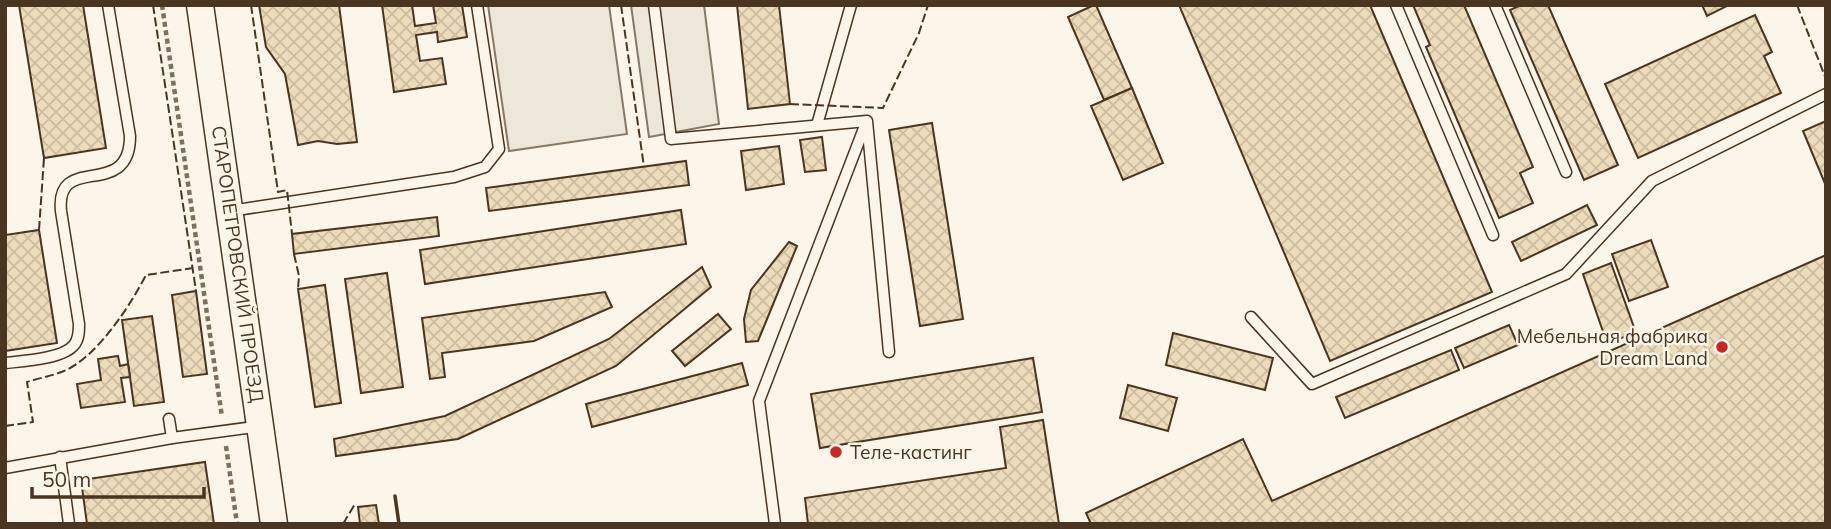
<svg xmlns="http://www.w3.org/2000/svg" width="1831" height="529" font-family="Mulish,sans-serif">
	<defs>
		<pattern id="building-cross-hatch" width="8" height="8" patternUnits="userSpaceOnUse" patternTransform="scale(1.75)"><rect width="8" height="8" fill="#ecdcbc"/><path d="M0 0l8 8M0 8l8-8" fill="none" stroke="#ccbda1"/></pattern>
	</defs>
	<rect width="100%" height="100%" fill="#fbf6e9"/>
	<g fill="#ede7d9" stroke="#887966" stroke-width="2">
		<path d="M488,5H609L627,134L509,151Z"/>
		<path d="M631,5H704L719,124L649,137Z"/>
	</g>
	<g fill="url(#building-cross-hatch)" stroke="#4a3520" stroke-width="2">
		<path d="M19,5H83L106,148L44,158Z"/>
		<path d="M259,5H339L357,142L337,144L318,141L298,145L285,74L266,47Z"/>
		<path d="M382,5H412L415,26L436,23L433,5H462L467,37L438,42L437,32L416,35L420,61L442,58L446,84L394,92Z"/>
		<path d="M737,5H779L790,104L748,109Z"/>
		<path d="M1094,5H1096L1132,88L1104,100L1068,17Z"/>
		<path d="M1179,5H1370L1492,292L1330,361Z"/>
		<path d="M1413,5H1464L1533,167L1520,173L1533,203L1499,218L1426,47L1430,45Z"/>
		<path d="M1521,5H1548L1618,165L1584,180L1510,10Z"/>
		<path d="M1702,5H1727V6L1707,16Z"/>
		<path d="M1755,15L1772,52L1764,56L1781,93L1638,158L1605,84Z"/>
		<path d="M1132,88L1163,163L1123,180L1091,106Z"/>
		<path d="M1826,121V186L1803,131Z"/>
		<path d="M932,123L963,319L920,326L889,130Z"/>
		<path d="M822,137L826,170L805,172L800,140Z"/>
		<path d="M779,146L784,184L746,190L741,151Z"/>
		<path d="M686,161L689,185L489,211L486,188Z"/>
		<path d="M1587,205L1597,225L1521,261L1512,242Z"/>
		<path d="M681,210L686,244L425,284L420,250Z"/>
		<path d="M437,217L439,236L294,254L292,234Z"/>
		<path d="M39,230L57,343L5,351V235Z"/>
		<path d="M1651,240L1668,287L1629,301L1612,254Z"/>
		<path d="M789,242L797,246L758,341L746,342L744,319L751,290Z"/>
		<path d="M1826,255V524H1091L1086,513L1243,439L1272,501Z"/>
		<path d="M1611,263L1636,333L1607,343L1583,274Z"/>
		<path d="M702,267L711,287L616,366L458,439L336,456L334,439L445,416L609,339Z"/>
		<path d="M387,273L403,387L361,393L345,279Z"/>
		<path d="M325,285L341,403L315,407L298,289Z"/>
		<path d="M196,291L207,374L183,377L172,295Z"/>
		<path d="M605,292L612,307L534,341L442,353L445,377L430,379L422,318Z"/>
		<path d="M718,314L731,329L685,366L672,351Z"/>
		<path d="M152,316L164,402L134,406L122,320Z"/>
		<path d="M1509,325L1518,345L1464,368L1455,348Z"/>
		<path d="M1173,333L1273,358L1265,390L1166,365Z"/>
		<path d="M1451,350L1459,370L1345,418L1336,397Z"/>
		<path d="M118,356L120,366L128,364L130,377L121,378L125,402L81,408L77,384L101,380L98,359Z"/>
		<path d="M1033,358L1042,412L820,448L811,394Z"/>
		<path d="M742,363L748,385L592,427L586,404Z"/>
		<path d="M1128,385L1177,398L1168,431L1120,418Z"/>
		<path d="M1043,420L1059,524H808L805,498L1006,468L1000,427Z"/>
		<path d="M205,462L214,524H87L81,480Z"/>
		<path d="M376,505L379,524H360L358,507Z"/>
	</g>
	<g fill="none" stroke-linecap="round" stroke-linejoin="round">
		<defs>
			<g id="service">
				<path d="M654,5L671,139L867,121L889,352"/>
				<path d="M1396,5L1493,235"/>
				<path d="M1495,5L1566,172"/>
				<path d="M817,125L851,5"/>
				<path d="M230,211L454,177L485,167L499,149L477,5"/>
				<path d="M1251,317L1312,384L1566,274L1652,181L1826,94"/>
				<path d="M5,363C22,361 63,359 74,345C79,339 79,331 79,324L61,211C55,151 130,202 130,136L108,5"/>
				<path d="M169,419L172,438"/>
				<path d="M60,457L69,524"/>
				<path d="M5,468L172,438L261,426"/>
				<path d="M775,524L759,401L866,123"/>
			</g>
			<path id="tertiary" d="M200,5L274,524"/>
		</defs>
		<use href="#service" stroke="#4a3520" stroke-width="13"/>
		<use href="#tertiary" stroke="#4a3520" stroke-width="29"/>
		<g stroke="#7f6f5c" stroke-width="4.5" stroke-dasharray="5 3.5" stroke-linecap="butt">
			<path d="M162,5L222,417"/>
			<path d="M226,446L237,524"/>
		</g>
		<use href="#service" stroke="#fbf6e9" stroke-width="10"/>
		<use href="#tertiary" stroke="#fbf6e9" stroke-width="26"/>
		<g stroke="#4a3520" stroke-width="2" stroke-dasharray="9 3.5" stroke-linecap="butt">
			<path d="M153,5L196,291"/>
			<path d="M251,5L278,192L287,190L292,234"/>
			<path d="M621,5L644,167"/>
			<path d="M1797,5L1826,79"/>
			<path d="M790,104L883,108L919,33L928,5"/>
			<path d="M39,230L44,158"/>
			<path d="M294,254L299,276L298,289"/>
			<path d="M5,426L33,422L27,382C39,378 52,376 64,371C97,357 130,306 146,275L193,268"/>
			<path d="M343,524L355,504"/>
		</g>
		<path stroke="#4a3520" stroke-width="3.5" d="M395,496L399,524"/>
	</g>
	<g fill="#c62828" stroke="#fbf6e9" stroke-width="2.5">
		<circle cx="1722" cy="347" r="7"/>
		<circle cx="836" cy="452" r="7"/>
	</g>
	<g text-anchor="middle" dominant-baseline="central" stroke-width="5" stroke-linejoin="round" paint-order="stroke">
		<g font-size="19" fill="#4a3520" stroke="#fbf6e9">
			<text transform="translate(238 264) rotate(82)">СТАРОПЕТРОВСКИЙ ПРОЕЗД</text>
		</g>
		<g font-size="19" fill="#4a3520" stroke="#fbf6e9" text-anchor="end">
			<text x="1708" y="336">Мебельная фабрика<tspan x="1708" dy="22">Dream Land</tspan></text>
			<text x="850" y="452" text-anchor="start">Теле-кастинг</text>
		</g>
	</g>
	<rect width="1831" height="529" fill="none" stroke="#4a3520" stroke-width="14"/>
	<path d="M32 487v10h172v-10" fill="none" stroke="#4a3520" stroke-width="3.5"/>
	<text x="42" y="487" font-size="21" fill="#4a3520" stroke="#fbf6e9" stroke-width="5" paint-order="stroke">50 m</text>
</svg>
